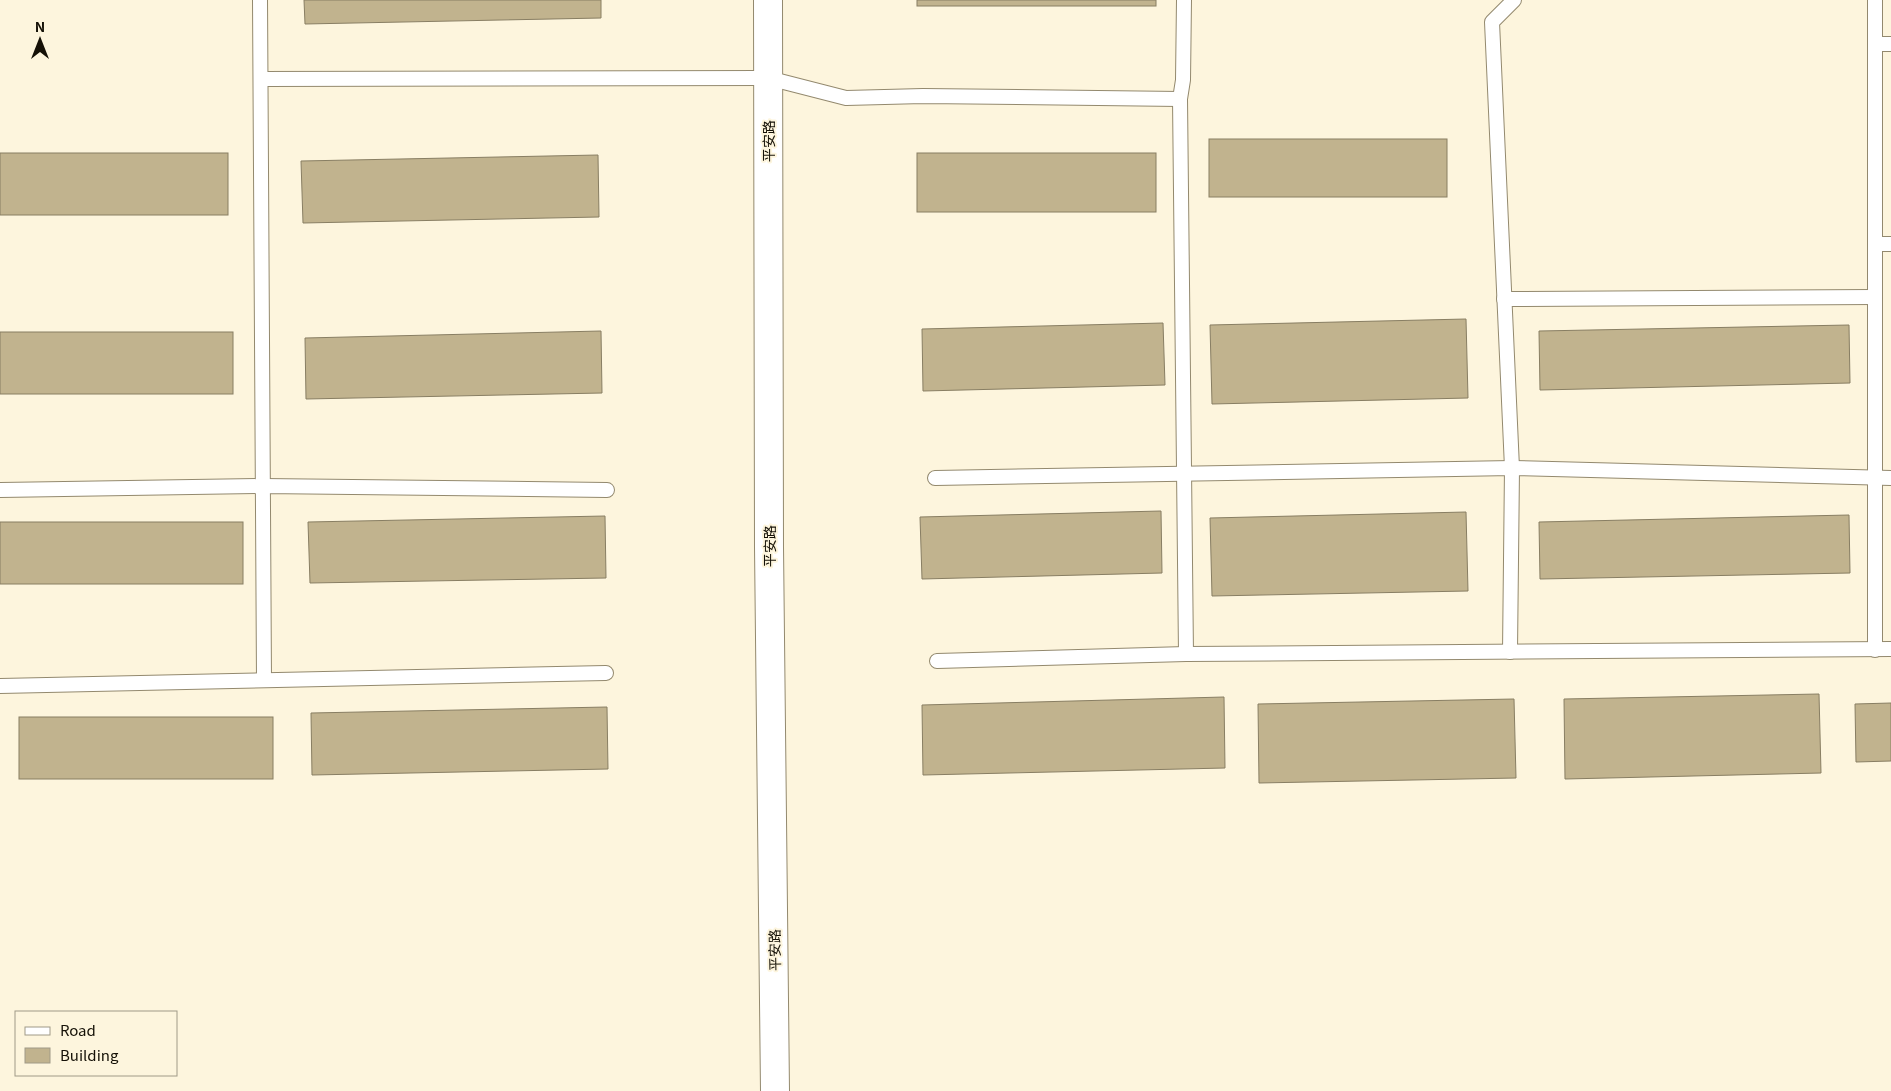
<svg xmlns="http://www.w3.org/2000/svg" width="1891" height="1091" font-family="Georgia,'Noto Sans SC',serif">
	<rect width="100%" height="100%" fill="#fdf5dd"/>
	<g fill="#c1b38e" stroke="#887e63">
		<path d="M304,0H601V18L305,24Z"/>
		<rect x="917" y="0" width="239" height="6"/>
		<rect x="1209" y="139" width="238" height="58"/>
		<rect x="0" y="153" width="228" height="62"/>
		<rect x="917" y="153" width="239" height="59"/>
		<path d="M598,155L599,217L303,223L301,161Z"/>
		<path d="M1466,319L1468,398L1212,404L1210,325Z"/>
		<path d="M1163,323L1165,385L923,391L922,329Z"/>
		<path d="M1849,325L1850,383L1540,390L1539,331Z"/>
		<path d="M601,331L602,393L306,399L305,338Z"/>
		<rect x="0" y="332" width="233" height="62"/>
		<path d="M1161,511L1162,573L922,579L920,517Z"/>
		<path d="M1466,512L1468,591L1212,596L1210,518Z"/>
		<path d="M1849,515L1850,573L1540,579L1539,522Z"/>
		<path d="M605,516L606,578L310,583L308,522Z"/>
		<rect x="0" y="522" width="243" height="62"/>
		<path d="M1819,694L1821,773L1565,779L1564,699Z"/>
		<path d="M1224,697L1225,768L923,775L922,705Z"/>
		<path d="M1514,699L1516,778L1259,783L1258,704Z"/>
		<path d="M1891,703V761L1856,762L1855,704Z"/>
		<path d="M607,707L608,769L312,775L311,713Z"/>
		<rect x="19" y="717" width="254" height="62"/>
	</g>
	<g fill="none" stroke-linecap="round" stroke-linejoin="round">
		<defs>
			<g id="lane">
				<path d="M260,0L264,680"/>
				<path d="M1184,0L1183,80L1180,99L1186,654"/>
				<path d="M1875,0V650"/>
				<path d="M1875,44H1891"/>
				<path d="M261,79L768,78L846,98L923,96L1180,99"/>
				<path d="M1875,244H1891"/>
				<path d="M1504,299L1875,297"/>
				<path d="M935,478L1512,468L1891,478"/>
				<path d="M0,490L263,486L607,490"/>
				<path d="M1510,652L1512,468L1492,22L1514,0"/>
				<path d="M937,661L1186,654L1891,649"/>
				<path d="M0,686L606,673"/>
			</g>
			<path id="street" d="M768,0L769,547L775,1091"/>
		</defs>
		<use href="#lane" stroke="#93896e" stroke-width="16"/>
		<use href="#street" stroke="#93896e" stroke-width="30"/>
		<use href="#lane" stroke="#fff" stroke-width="14"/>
		<use href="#street" stroke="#fff" stroke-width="28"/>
	</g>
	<g text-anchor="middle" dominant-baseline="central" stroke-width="4" stroke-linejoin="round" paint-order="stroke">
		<g font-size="14" fill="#151107" stroke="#fdf5dd">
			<text transform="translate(768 141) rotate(-90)">平安路</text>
			<text transform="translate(769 546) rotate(-90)">平安路</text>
			<text transform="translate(774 950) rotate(-91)">平安路</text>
		</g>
	</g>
	<rect x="15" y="1011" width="162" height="65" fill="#fdf5dd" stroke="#a09a87"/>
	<rect x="25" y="1027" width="25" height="8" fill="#ffffff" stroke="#a09a87"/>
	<text x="60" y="1036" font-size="15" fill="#151107">Road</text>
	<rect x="25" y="1048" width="25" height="15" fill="#c1b38e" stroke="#a09a87"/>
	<text x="60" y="1061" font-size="15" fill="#151107">Building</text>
	<g transform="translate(40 40)" stroke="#fdf5dd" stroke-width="4" paint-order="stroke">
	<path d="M0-4L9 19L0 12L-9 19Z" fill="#151107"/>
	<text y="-8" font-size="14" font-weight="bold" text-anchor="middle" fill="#151107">N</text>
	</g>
</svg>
